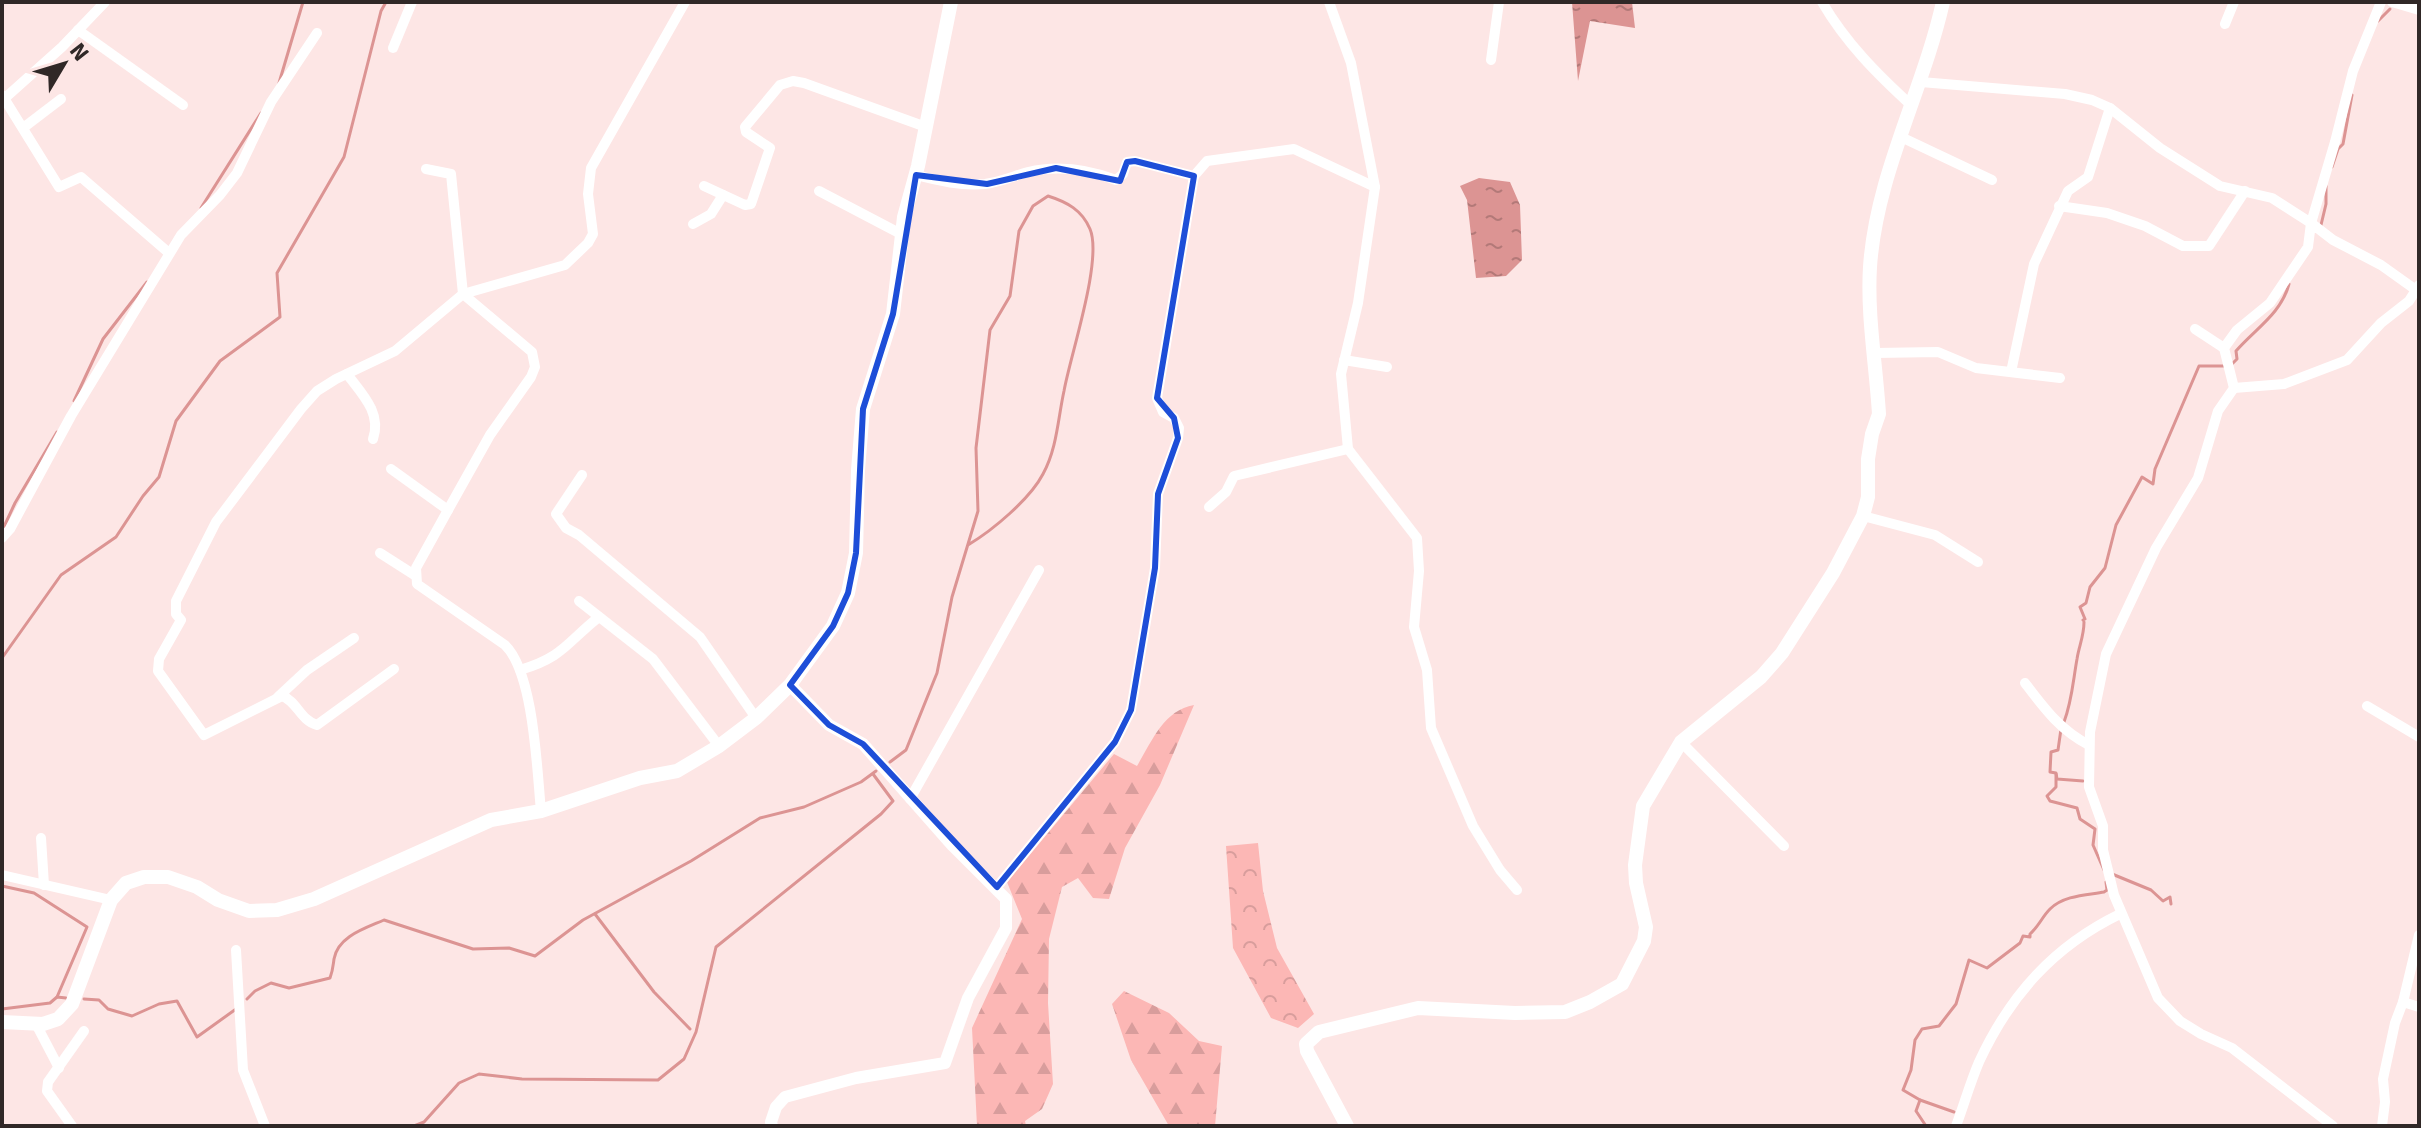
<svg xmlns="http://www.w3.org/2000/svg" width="2421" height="1128" font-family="Signika,sans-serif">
	<defs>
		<pattern id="forest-firs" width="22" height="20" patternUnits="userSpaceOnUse" patternTransform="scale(2)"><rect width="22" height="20" fill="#fcb7b5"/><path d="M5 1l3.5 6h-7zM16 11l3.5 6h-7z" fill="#d89d9c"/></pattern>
		<pattern id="park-crowns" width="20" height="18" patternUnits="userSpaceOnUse" patternTransform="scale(2)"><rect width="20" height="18" fill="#fcb7b5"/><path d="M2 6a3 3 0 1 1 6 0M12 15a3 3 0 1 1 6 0" fill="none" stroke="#d89d9c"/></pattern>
		<pattern id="water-ripples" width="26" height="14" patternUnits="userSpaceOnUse" patternTransform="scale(2)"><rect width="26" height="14" fill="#dc9493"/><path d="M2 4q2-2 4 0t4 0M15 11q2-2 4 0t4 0" fill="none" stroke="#b37978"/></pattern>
	</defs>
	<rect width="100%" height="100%" fill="#fde6e5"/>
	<g fill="url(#forest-firs)">
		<path d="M1194,705L1160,785L1125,848L1109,899L1093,898L1078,878L1062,887L1049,939L1048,1003L1053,1084L1042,1109L1025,1121L1026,1126H977L972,1028L1022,919L1007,882L1114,754L1137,766C1152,741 1164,710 1194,705Z"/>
		<path d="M1124,991L1169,1013L1199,1041L1222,1046L1215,1126H1169L1131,1060L1112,1004Z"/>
	</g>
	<path fill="url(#park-crowns)" d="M1258,843L1263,891L1277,948L1314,1014L1298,1028L1271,1018L1233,948L1226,846Z"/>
	<g fill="url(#water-ripples)">
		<path d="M1572,2H1632L1635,28L1590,21L1578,81Z"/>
		<path d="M1479,178L1510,182L1520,205L1522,260L1506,276L1476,278L1467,200L1460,186Z"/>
	</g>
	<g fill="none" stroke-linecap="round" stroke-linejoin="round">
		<g stroke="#dc9493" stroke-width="3">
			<path d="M2378,21L2390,9"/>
			<path d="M279,83L303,2"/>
			<path d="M2332,167L2338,149L2343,144L2352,95"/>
			<path d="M201,208L261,113"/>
			<path d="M2321,225L2326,204V186"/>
			<path d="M2231,365L2237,359L2236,351C2255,329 2281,314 2289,284"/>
			<path d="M74,401L103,339L147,282"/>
			<path d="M2,531L15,503L57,432"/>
			<path d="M2083,620L2085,619L2080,607L2086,603L2090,587L2105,568L2116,525L2142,477L2153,484L2155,469L2199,366H2226"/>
			<path d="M2,658L61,575L116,537L143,496L159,477L176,421L220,361L280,317L277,273L344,157L381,11L386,2"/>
			<path d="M2064,722C2072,701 2073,681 2077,659C2079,646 2084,636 2084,622"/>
			<path d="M2061,729L2058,750L2051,752L2050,772L2056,773L2057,779L2083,781"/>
			<path d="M890,762L906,750L937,673L952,597L978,511L976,448L990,330L1010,296L1019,231L1033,206L1048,196C1067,202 1082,210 1090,229C1103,260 1070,356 1064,391C1058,418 1057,449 1043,474C1030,499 993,530 968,545"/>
			<path d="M2056,774V787L2047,796L2050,801L2077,808L2080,819L2095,829L2093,845L2104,870"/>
			<path d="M2112,874L2151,890L2163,901L2170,897L2171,904"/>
			<path d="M2,886L34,893L87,927L57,997"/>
			<path d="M595,914L654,992L690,1029"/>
			<path d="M84,999L99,1000L108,1009L132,1016L159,1004L177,1001L197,1037L236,1009"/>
			<path d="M247,999L255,991L271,983L289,988L330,978C333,970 333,966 334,959C338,936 366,928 384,920L473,949L509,948L535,956L583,920L691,861L760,818L804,807L861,782L876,771"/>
			<path d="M2,1009L50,1003L57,997L66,998"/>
			<path d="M1920,1100L1954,1112"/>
			<path d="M414,1126L424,1122L459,1083L479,1074L522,1079L658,1080L684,1059L696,1032L716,947L881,814L893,801L873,774"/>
			<path d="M1926,1126L1916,1111L1920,1100L1903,1090L1911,1070L1915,1040L1922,1029L1939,1026L1956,1004L1969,960L1987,968L2020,943L2023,936L2030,937V934C2039,926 2042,917 2050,909C2064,895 2088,895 2104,892L2107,890L2106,882"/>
		</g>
		<g stroke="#fff" stroke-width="10">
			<path d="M1329,2L1351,63L1375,187L1358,303L1341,374L1348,449L1417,538L1419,571L1414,627L1427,670L1431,728L1473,826L1500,870L1517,890"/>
			<path d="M1822,2C1846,43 1877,74 1912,106"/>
			<path d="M2392,2L2419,10"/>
			<path d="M2225,24L2234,2"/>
			<path d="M78,30L183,105"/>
			<path d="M393,48L412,2"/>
			<path d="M1491,60L1499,2"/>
			<path d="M1921,82L2065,94L2092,100L2110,108L2160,148L2220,186L2272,198L2311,223L2335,142L2353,71L2381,2"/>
			<path d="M2,95L59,187L81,177L169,253"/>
			<path d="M5,98L62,47L105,2"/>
			<path d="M23,128L61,99"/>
			<path d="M1901,137L1992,180"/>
			<path d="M426,169L451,174L463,294L532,352L535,367L531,377L490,435L448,510L416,568L417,584L505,645C534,673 537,771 541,811"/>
			<path d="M916,175C939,181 961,186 985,184C1000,182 1014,176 1028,172C1058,165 1087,169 1116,180L1123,174L1127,162L1135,161L1194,176L1207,161L1294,149L1375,187"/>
			<path d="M704,186L745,205L751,204L770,148L746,132L745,127L780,85L793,81L804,83L926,127"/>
			<path d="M819,191L901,234"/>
			<path d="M2059,206L2107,213L2145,226L2183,246H2209L2245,191"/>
			<path d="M693,224L711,214L723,195"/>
			<path d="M2195,329L2224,348"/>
			<path d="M1875,353L1938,352L1976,368L2060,378"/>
			<path d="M1344,360L1387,367"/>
			<path d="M2011,372L2034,264L2068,191L2088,177L2110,108"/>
			<path d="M347,374C362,394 382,413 373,439"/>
			<path d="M2234,388L2284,384L2347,360L2381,323L2409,301L2416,290L2419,292"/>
			<path d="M391,469L448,510"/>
			<path d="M582,475L556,514L566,528L579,535L700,637L756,718"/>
			<path d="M1209,507L1226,492L1234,476L1348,449"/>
			<path d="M1863,516L1935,535L1978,562"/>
			<path d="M2,538L10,529L71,416L181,235L220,195L237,173L271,102L317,33"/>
			<path d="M380,553L416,576"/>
			<path d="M579,601L653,659L719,746"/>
			<path d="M394,669L317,725C300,720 297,701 282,696L204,735L158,671L159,659L181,620L176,614V601L216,522L301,409L317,391L336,379L395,351L463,294L565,265L588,243L593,234L588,194L591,168L685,2"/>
			<path d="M520,670C564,657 567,642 599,617"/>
			<path d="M2025,683C2044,708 2060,730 2089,745"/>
			<path d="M278,697L307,670L354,638"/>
			<path d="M2367,706L2419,737"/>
			<path d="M1681,742L1784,846"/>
			<path d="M910,799L1039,570"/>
			<path d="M41,838L44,885"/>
			<path d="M2,875L111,900"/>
			<path d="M997,887L1115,742L1131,710L1155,568L1158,494L1178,438L1179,428L1174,418L1163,412L1157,398L1194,176"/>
			<path d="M236,950L243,1070L265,1126"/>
			<path d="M2403,1002L2419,1007"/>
			<path d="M36,1024L59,1068"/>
			<path d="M72,1126L47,1091L48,1082L84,1031"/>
			<path d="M1956,1126C1964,1105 1970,1083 1979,1062C2010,995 2054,946 2120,914"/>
			<path d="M2333,1126L2232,1048L2201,1034L2180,1021L2158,998L2114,895L2103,850V826L2089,787L2090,732L2106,654L2156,548L2198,478L2218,411L2234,388L2224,348L2237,330L2270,303L2308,247L2311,223L2333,240L2381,265L2416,290L2419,285"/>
			<path d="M2382,1126L2385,1102L2383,1079L2395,1023L2403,1002L2419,935"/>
		</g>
		<path stroke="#fff" stroke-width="12" d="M772,1126L771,1122L776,1107L785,1097L856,1078L945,1063L968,998L1006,928V899L952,845L863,744L829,725L790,685"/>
		<g stroke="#fff" stroke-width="14">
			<path d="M2,1022L43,1024L58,1019L72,1004L111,900L126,883L144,877H168L197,887L218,900L249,911L277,910L314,899L491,820L541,811L640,778L677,771L719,746L756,718L790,685L833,626L848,593L856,553L858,470L863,409L893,314L904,217L918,166L951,2"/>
			<path d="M1347,1126L1307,1051L1306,1044L1319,1032L1418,1008L1515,1013L1565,1012L1590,1002L1622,984L1644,941L1646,927L1636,883L1635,865L1643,806L1681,742L1761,677L1782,653L1833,573L1863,516L1868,497V459L1872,434L1879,414C1876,365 1867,315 1870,267C1876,175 1923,91 1943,2"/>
		</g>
	</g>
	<path fill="none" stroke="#1d4ed8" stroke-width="6" stroke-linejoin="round" d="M1135,161L1194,176L1157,398L1174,418L1178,438L1158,494L1155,568L1131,710L1115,742L997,887L863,744L829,725L790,685L833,626L848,593L856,553L863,409L893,314L916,175L987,184L1056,168L1120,181L1127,162Z"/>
	<rect width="2421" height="1128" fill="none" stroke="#302827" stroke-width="8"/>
	<g transform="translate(64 64) rotate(52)" stroke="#fde6e5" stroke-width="6" paint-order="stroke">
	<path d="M0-6L14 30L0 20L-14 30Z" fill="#302827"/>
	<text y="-12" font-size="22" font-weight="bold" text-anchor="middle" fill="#302827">N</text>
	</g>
</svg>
